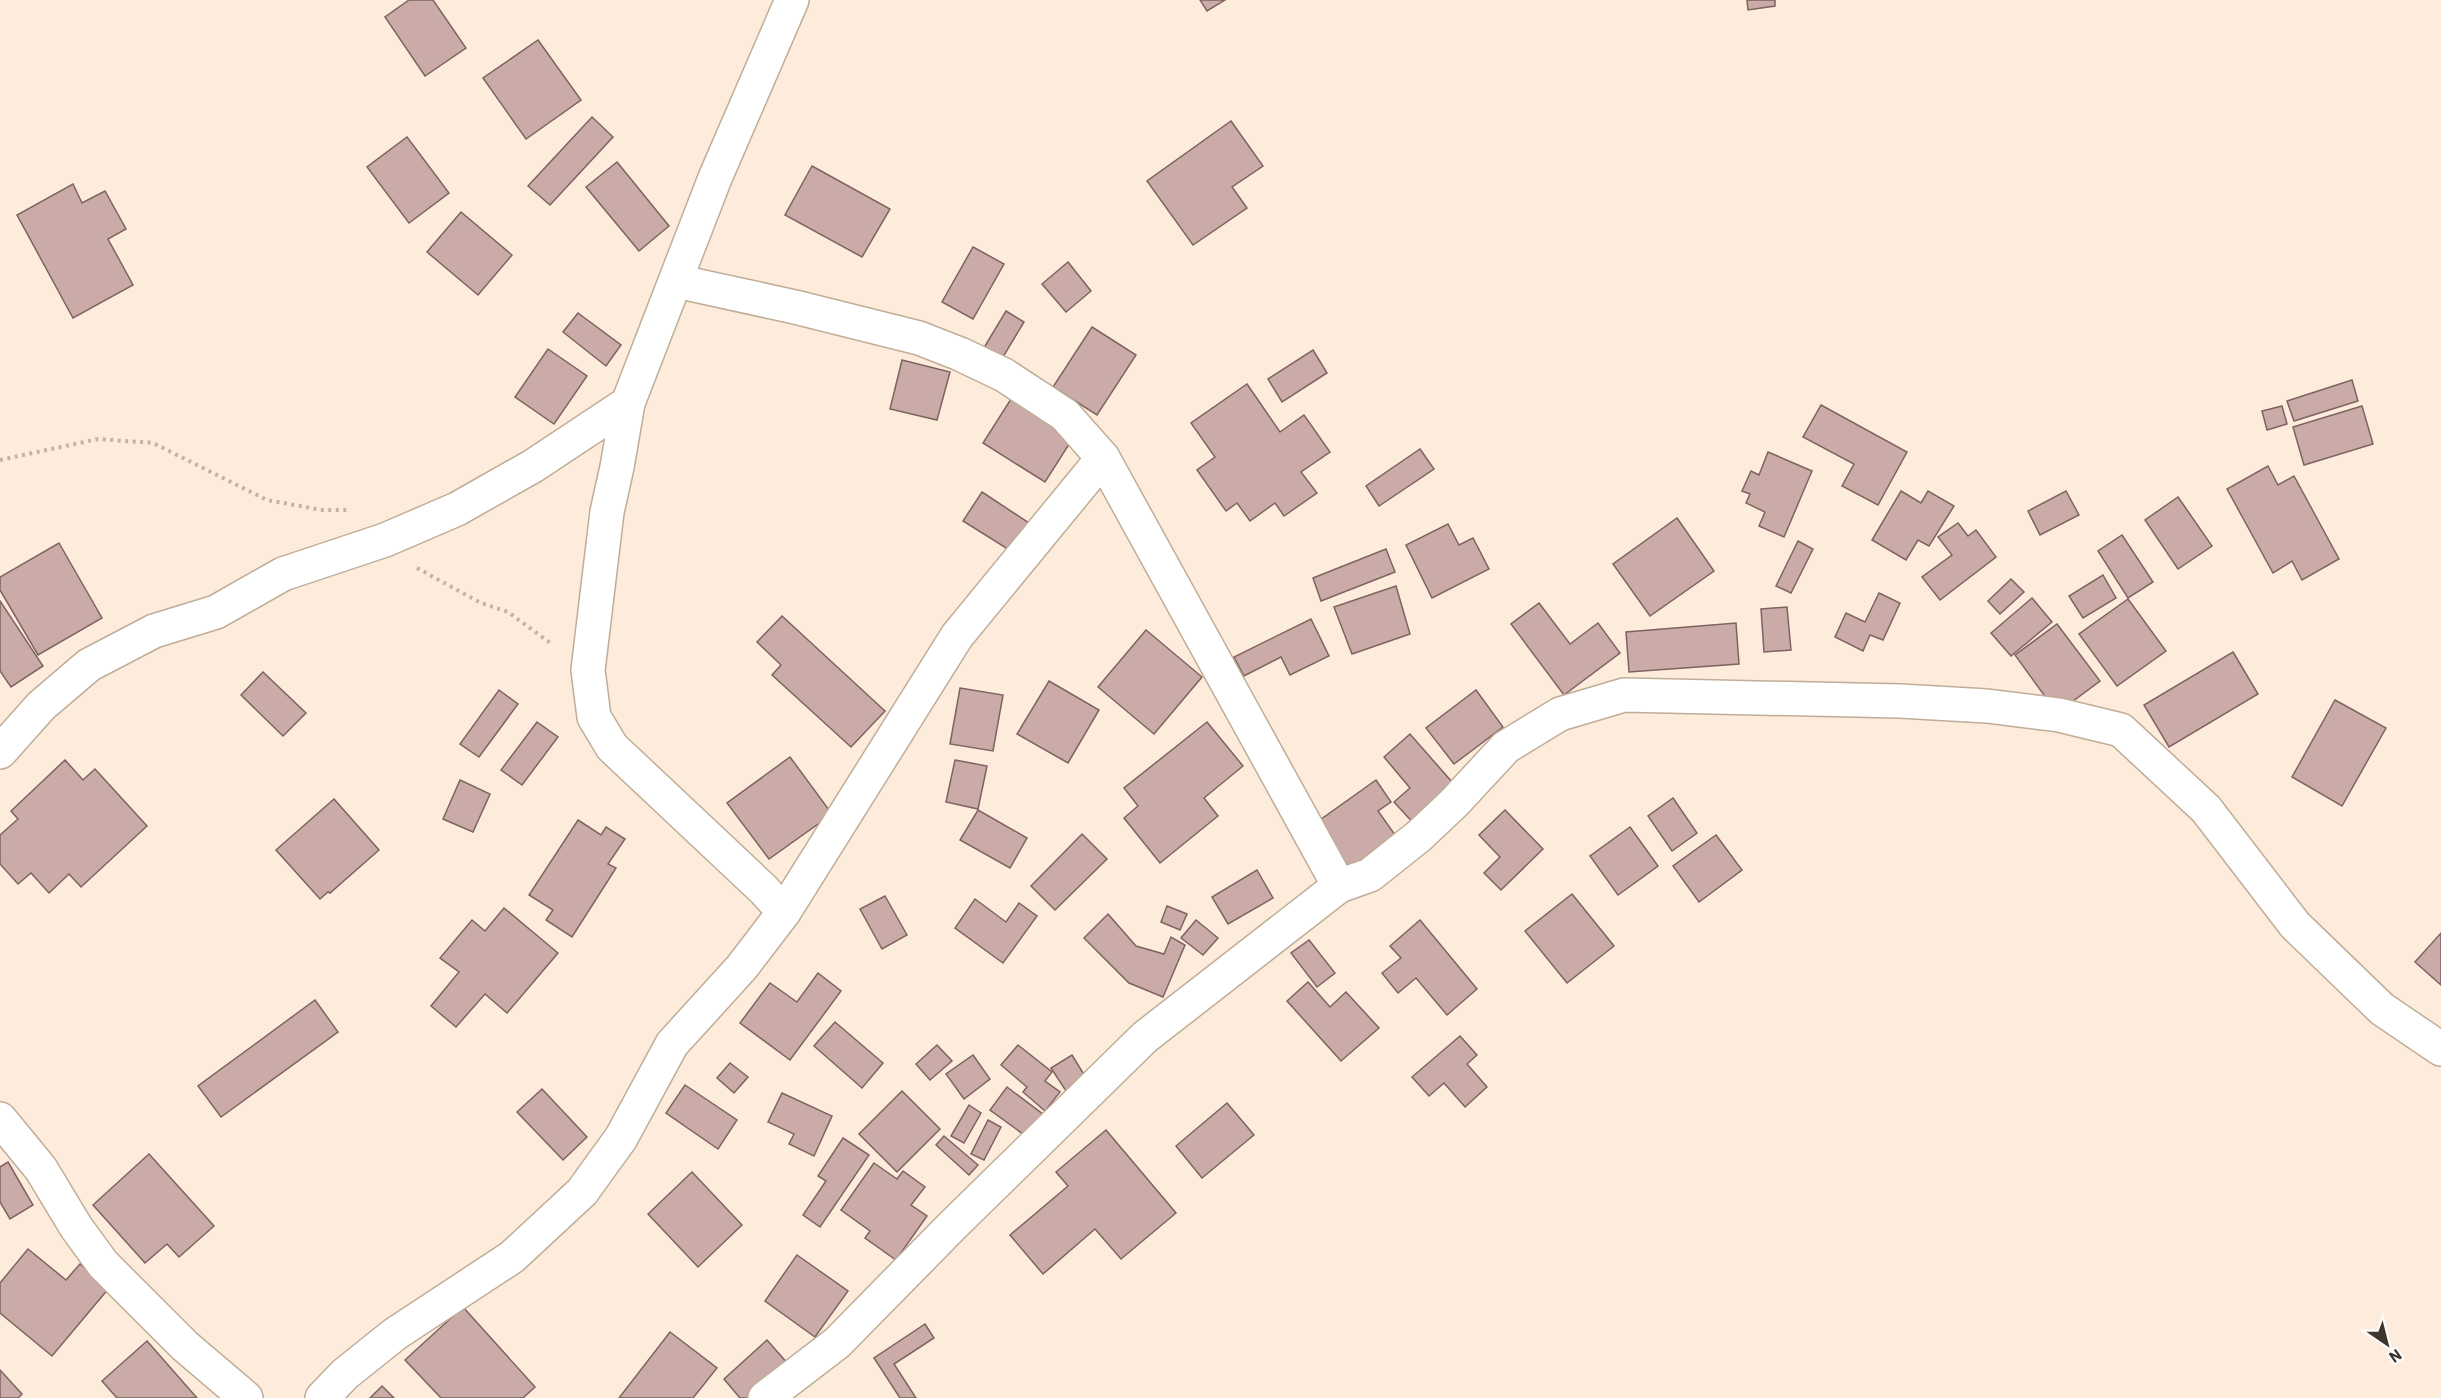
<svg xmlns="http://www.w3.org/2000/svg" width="2441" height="1398" font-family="Barlow,sans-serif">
	<rect width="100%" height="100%" fill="#fdecdb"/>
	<g fill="#caaba8" stroke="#7f6360" stroke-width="1.5">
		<path d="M409,0H433L466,48L425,76L385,17Z"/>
		<path d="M1200,0H1225L1207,11Z"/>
		<path d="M1747,0H1775V6L1748,10Z"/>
		<path d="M538,40L581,100L526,139L483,78Z"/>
		<path d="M592,117L613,137L550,205L528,186Z"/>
		<path d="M1231,121L1263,166L1232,187L1247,208L1193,245L1147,181Z"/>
		<path d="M407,137L449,193L409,223L367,167Z"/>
		<path d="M617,162L669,226L639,251L586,187Z"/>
		<path d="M812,166L890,209L862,257L785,215Z"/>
		<path d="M73,184L82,203L105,191L126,229L108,239L133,285L73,318L17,215Z"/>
		<path d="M461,212L512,255L478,295L427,252Z"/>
		<path d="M973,247L1004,264L973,319L942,302Z"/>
		<path d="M1068,262L1091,291L1066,312L1042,284Z"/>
		<path d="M1006,311L1024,322L1000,362L982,351Z"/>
		<path d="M578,313L621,345L606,366L563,332Z"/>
		<path d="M1092,327L1136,355L1097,415L1053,387Z"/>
		<path d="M548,349L587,376L554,424L515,397Z"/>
		<path d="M1313,350L1327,373L1282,402L1268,379Z"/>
		<path d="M902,360L950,372L937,420L890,409Z"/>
		<path d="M2352,380L2358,401L2294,421L2287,401Z"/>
		<path d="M1247,384L1280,432L1304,415L1330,452L1301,472L1317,493L1284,516L1275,503L1250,521L1237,503L1226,511L1197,470L1215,457L1191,423Z"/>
		<path d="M1011,399L1073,438L1045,482L983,443Z"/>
		<path d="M1821,405L1907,452L1878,505L1842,486L1854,464L1803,437Z"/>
		<path d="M2282,406L2287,424L2267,430L2262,411Z"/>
		<path d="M2362,406L2373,444L2304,465L2293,427Z"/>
		<path d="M1420,449L1434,469L1379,506L1366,486Z"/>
		<path d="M1768,452L1812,471L1784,537L1759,526L1765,512L1746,503L1750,494L1742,491L1751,471L1759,475Z"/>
		<path d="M2268,466L2278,485L2294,476L2339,559L2302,580L2292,561L2273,573L2227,489Z"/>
		<path d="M1901,491L1921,503L1928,491L1954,506L1929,546L1918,540L1906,560L1872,540Z"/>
		<path d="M2066,491L2079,515L2040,535L2028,511Z"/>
		<path d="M982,492L1032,525L1014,553L963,521Z"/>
		<path d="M2178,497L2212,546L2178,569L2145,520Z"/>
		<path d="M1677,518L1714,571L1650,616L1613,564Z"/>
		<path d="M1958,523L1968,536L1976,530L1996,557L1940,600L1922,577L1952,555L1938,537Z"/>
		<path d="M1448,524L1459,545L1473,538L1489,569L1432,598L1406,545Z"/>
		<path d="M2122,535L2153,582L2128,598L2098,551Z"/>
		<path d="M1798,541L1813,549L1791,593L1776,586Z"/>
		<path d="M59,543L102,618L38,655L0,590V577Z"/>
		<path d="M1386,549L1395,572L1321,601L1313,578Z"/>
		<path d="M2103,575L2116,598L2083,618L2069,596Z"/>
		<path d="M2011,579L2024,592L2000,614L1988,601Z"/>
		<path d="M1396,586L1410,634L1352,654L1334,607Z"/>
		<path d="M1879,593L1900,603L1883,640L1870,635L1863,651L1835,637L1846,613L1865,622Z"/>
		<path d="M2032,598L2052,622L2011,656L1991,633Z"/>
		<path d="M2128,599L2166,651L2117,686L2079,634Z"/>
		<path d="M0,601L43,666L11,687L0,671Z"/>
		<path d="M1539,603L1570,644L1598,623L1620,653L1564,695L1511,624Z"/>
		<path d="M1787,607L1791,650L1764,652L1761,609Z"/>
		<path d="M782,616L885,711L851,747L772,675L781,665L757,642Z"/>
		<path d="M1311,619L1329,656L1290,675L1281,657L1244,676L1234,657Z"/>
		<path d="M1736,623L1739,664L1629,672L1626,632Z"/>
		<path d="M2057,624L2100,681L2057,713L2015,655Z"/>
		<path d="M1146,630L1202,677L1154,734L1098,687Z"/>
		<path d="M2233,652L2258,694L2169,747L2144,705Z"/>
		<path d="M263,672L306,713L283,736L241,695Z"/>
		<path d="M1049,681L1099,710L1068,763L1017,734Z"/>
		<path d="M960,688L1003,695L993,751L950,744Z"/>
		<path d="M499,690L518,704L479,757L460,744Z"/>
		<path d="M1476,690L1503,727L1454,764L1426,728Z"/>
		<path d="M2335,700L2386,728L2342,806L2292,777Z"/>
		<path d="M537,722L558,737L522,785L501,770Z"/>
		<path d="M1207,722L1243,766L1204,798L1218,816L1160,863L1124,818L1138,806L1124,788Z"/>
		<path d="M1410,734L1459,790L1417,827L1394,802L1410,788L1384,757Z"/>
		<path d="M790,757L832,814L769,859L727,803Z"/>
		<path d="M65,760L83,780L95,769L147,826L81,887L69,874L49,893L31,873L18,884L0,864V835L18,819L11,811Z"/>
		<path d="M955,760L987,766L978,809L946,802Z"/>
		<path d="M460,780L490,794L473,832L443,819Z"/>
		<path d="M1376,780L1391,802L1378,811L1398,839L1349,875L1313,825Z"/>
		<path d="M1673,798L1697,833L1672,851L1648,816Z"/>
		<path d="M334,799L379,850L330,893L328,892L320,899L276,850Z"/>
		<path d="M978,810L1027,838L1010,868L960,840Z"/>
		<path d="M1505,810L1543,849L1501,890L1484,873L1500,857L1479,835Z"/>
		<path d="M578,820L601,835L606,827L625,839L608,864L616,868L572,937L546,920L553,910L529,895Z"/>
		<path d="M1630,827L1658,866L1618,895L1590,856Z"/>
		<path d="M1082,834L1107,859L1055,910L1031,886Z"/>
		<path d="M1716,835L1742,870L1699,902L1673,866Z"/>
		<path d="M1257,870L1273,898L1228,924L1212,897Z"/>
		<path d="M1572,894L1614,946L1567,983L1525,931Z"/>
		<path d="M885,896L907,935L882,949L860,909Z"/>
		<path d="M975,899L1006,922L1019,903L1037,916L1003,963L955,928Z"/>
		<path d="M1167,906L1187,914L1180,930L1161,922Z"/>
		<path d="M504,908L558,953L507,1013L485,994L456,1027L431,1006L459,972L440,958L472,920L485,931Z"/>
		<path d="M1108,914L1136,946L1164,954L1171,937L1185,945L1163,997L1129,983L1084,938Z"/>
		<path d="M1196,920L1218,938L1203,955L1181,938Z"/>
		<path d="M1420,920L1477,989L1447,1015L1416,978L1398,993L1382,973L1401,958L1390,946Z"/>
		<path d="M2441,933V985L2415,962Z"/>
		<path d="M1309,940L1335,973L1317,987L1291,953Z"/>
		<path d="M818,973L841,991L790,1060L740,1023L770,983L797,1002Z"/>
		<path d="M1308,982L1330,1007L1346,992L1379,1028L1341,1061L1287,1001Z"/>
		<path d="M315,1000L338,1032L221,1117L198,1086Z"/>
		<path d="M835,1022L883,1063L862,1088L814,1046Z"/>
		<path d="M1460,1036L1477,1055L1467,1064L1487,1087L1465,1107L1444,1083L1429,1096L1412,1077Z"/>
		<path d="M937,1045L952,1061L930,1080L916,1064Z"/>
		<path d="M1018,1045L1052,1072L1045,1081L1060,1092L1045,1111L1023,1092L1027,1087L1001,1065Z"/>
		<path d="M973,1055L990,1079L964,1099L946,1074Z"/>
		<path d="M1072,1055L1088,1081L1068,1094L1051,1068Z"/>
		<path d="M730,1063L748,1077L734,1093L717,1078Z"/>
		<path d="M685,1085L737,1120L718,1149L666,1113Z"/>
		<path d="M1007,1087L1044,1115L1027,1137L990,1110Z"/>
		<path d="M542,1089L587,1137L563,1160L517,1112Z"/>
		<path d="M902,1091L940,1129L897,1172L859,1134Z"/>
		<path d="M782,1093L832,1116L814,1156L789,1144L794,1134L768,1122Z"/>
		<path d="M1227,1103L1254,1135L1202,1178L1176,1146Z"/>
		<path d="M969,1105L981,1113L964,1143L951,1136Z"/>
		<path d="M988,1120L1001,1127L984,1160L971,1154Z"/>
		<path d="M1106,1130L1176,1213L1121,1259L1095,1229L1043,1274L1010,1235L1068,1186L1056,1172Z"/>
		<path d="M944,1136L978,1165L969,1175L936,1145Z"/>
		<path d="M843,1138L869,1155L820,1227L803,1215L826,1181L818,1176Z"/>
		<path d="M149,1154L214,1226L179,1257L167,1244L145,1263L93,1205Z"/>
		<path d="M8,1162L33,1205L10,1219L0,1202V1167Z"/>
		<path d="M874,1163L897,1179L903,1171L925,1187L911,1205L927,1216L896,1260L865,1238L870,1231L841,1210Z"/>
		<path d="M692,1172L742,1225L698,1267L648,1214Z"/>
		<path d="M28,1249L66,1280L80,1264L109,1288L52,1356L0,1313V1283Z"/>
		<path d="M797,1255L848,1291L815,1337L765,1301Z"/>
		<path d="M463,1307L535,1387L523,1398H441L405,1360Z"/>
		<path d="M925,1324L934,1338L894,1364L916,1398H900L874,1358Z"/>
		<path d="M670,1332L717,1368L693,1398H619Z"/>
		<path d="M767,1340L789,1365L750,1398H740L724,1379Z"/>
		<path d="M147,1341L197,1398H117L102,1381Z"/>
		<path d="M0,1370L22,1394L18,1398H0Z"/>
		<path d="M382,1386L394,1398H370Z"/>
	</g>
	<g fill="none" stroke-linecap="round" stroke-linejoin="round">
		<defs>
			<g id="minor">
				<path d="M676,281L795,307L919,338L960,354L1004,375L1065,415L1103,458L1339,886"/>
				<path d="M0,752L41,706L89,665L154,631L216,612L283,574L385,540L457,509L533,466L628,403"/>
				<path d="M784,912L764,890L612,747L594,717L588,670L607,512L617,467L628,403L715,178L792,0"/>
				<path d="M0,1119L41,1169L76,1227L103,1264L185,1346L246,1398"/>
				<path d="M322,1398L345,1374L395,1334L512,1257L582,1192L621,1138L672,1044L742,967L784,912L957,636L1103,458"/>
				<path d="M765,1398L837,1343L952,1226L1145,1037L1339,886L1370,875L1419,836L1454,803L1506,747L1560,714L1624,695L1900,701L1987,706L2059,715L2121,730L2206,809L2295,925L2382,1009L2441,1049"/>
			</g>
		</defs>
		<use href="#minor" stroke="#c0ad98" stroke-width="36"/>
		<g stroke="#c2b4a5" stroke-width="4" stroke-dasharray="3 4.5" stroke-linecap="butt">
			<path d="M0,460L98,439L153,443L267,500L322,510H348"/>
			<path d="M417,568L481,603L508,612L553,645"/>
		</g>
		<use href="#minor" stroke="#fff" stroke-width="33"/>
	</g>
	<g transform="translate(2387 1344) rotate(145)" stroke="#fdfdfd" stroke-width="4.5" paint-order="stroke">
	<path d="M0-4.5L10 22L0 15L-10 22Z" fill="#3d352c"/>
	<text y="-9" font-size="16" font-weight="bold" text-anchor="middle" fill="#3d352c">N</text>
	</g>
</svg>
